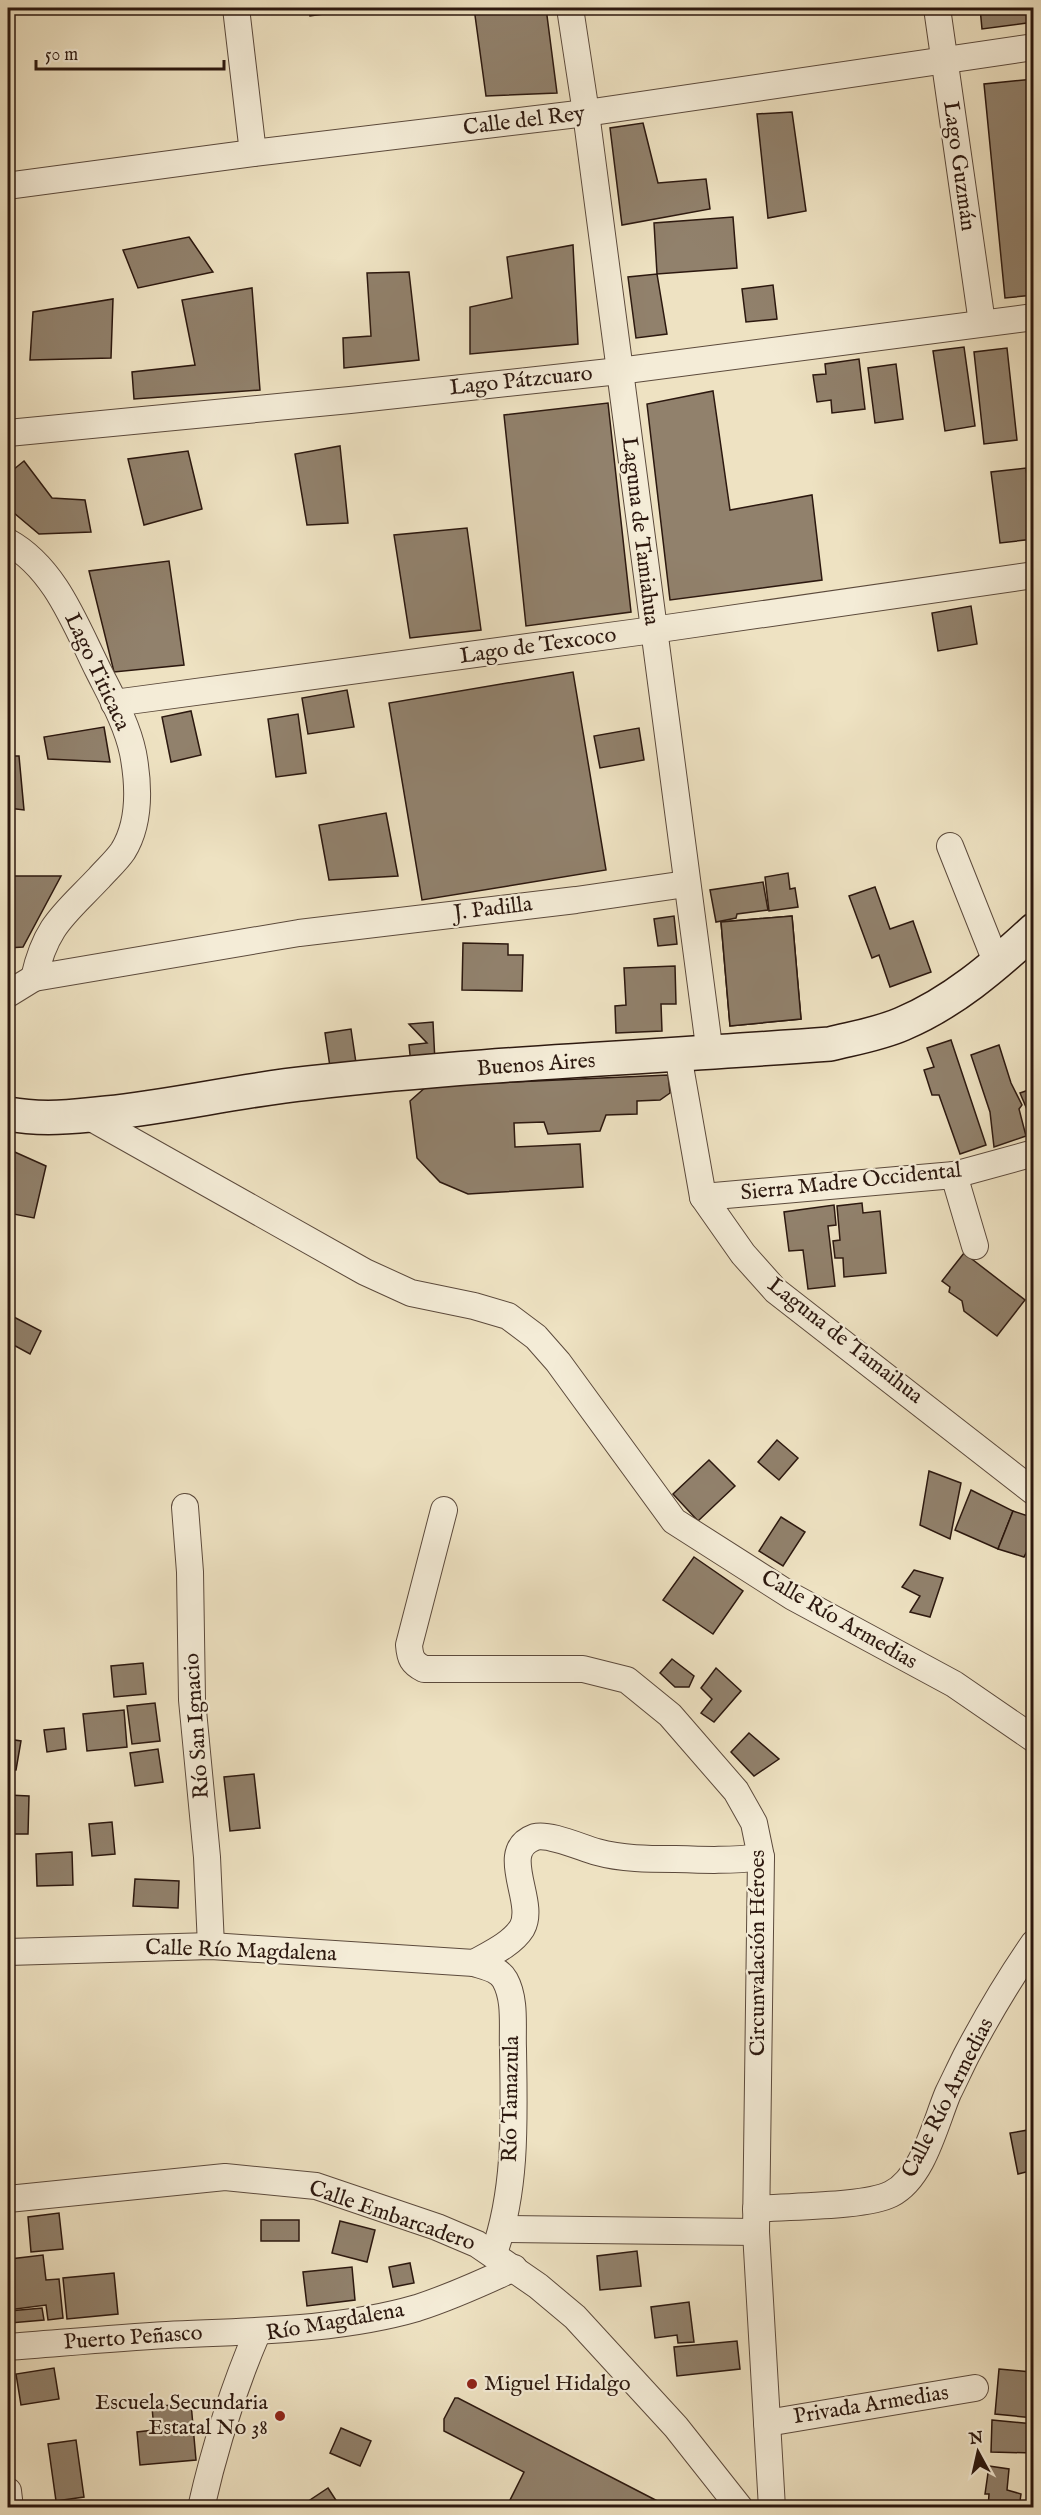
<svg xmlns="http://www.w3.org/2000/svg" width="1041" height="2515" font-family="'IM FELL English',serif">
	<rect width="100%" height="100%" fill="#eee2c2"/>
	<filter id="stains"><feTurbulence type="fractalNoise" baseFrequency=".00333" numOctaves="4"/><feColorMatrix values="0 0 0 0 .2 0 0 0 0 .09 0 0 0 0 .02 0 0 0 .5 -.17"/></filter>
	<radialGradient id="worn" r=".72"><stop offset=".6" stop-color="#630" stop-opacity="0"/><stop offset="1" stop-color="#630" stop-opacity=".3"/></radialGradient>
	<g fill="#91816c" stroke="#2c180f" stroke-width="1.5">
		<path d="M309,8H345V11L310,16Z"/>
		<path d="M474,8H546L557,93L486,96Z"/>
		<path d="M980,8H1034V22L982,29Z"/>
		<path d="M1034,79V295L1005,298L984,84Z"/>
		<path d="M792,112L806,211L768,218L757,114Z"/>
		<path d="M643,123L658,183L706,179L710,209L622,225L610,128Z"/>
		<path d="M733,217L737,268L657,274L654,223Z"/>
		<path d="M189,237L213,272L138,288L123,250Z"/>
		<path d="M573,245L578,344L470,354V307L512,298L507,257Z"/>
		<path d="M409,272L419,360L344,368L343,338L371,336L367,273Z"/>
		<path d="M657,274L667,334L636,338L628,277Z"/>
		<path d="M773,285L777,319L746,322L742,289Z"/>
		<path d="M252,288L260,390L134,399L132,372L195,365L182,300Z"/>
		<path d="M113,299L111,358L30,360L33,312Z"/>
		<path d="M964,347L975,426L945,431L933,351Z"/>
		<path d="M1007,348L1017,440L984,444L974,352Z"/>
		<path d="M859,359L865,409L832,413L831,400L817,402L813,375L826,374L825,364Z"/>
		<path d="M896,364L903,419L875,423L868,368Z"/>
		<path d="M713,391L730,510L812,495L822,580L670,600L647,404Z"/>
		<path d="M608,403L631,612L526,626L504,415Z"/>
		<path d="M340,446L348,523L307,525L295,454Z"/>
		<path d="M188,451L202,509L144,525L128,459Z"/>
		<path d="M24,461L52,498L85,500L91,532L39,534L8,508V474Z"/>
		<path d="M1026,468L1034,539L1000,543L991,472Z"/>
		<path d="M467,528L481,630L410,638L394,535Z"/>
		<path d="M169,561L184,665L114,672L89,571Z"/>
		<path d="M8,564H10L8,621Z"/>
		<path d="M971,606L977,644L938,651L932,613Z"/>
		<path d="M573,672L606,870L422,900L389,703Z"/>
		<path d="M347,690L354,727L308,734L302,698Z"/>
		<path d="M191,711L201,755L171,762L162,717Z"/>
		<path d="M298,714L306,773L276,777L268,719Z"/>
		<path d="M104,727L110,762L48,759L44,737Z"/>
		<path d="M639,728L644,760L600,768L594,736Z"/>
		<path d="M8,756H19L24,810L8,808Z"/>
		<path d="M386,813L398,876L329,880L319,825Z"/>
		<path d="M788,873L790,889L795,888L798,907L769,911L765,877Z"/>
		<path d="M8,876H61L23,947L8,948Z"/>
		<path d="M763,882L768,910L737,914L736,918L716,922L710,890Z"/>
		<path d="M875,887L890,929L913,921L931,972L890,987L879,955L872,958L849,896Z"/>
		<path d="M674,916L677,944L658,946L654,919Z"/>
		<path d="M792,916L801,1019L730,1026L721,922Z"/>
		<path d="M792,916L801,1019L730,1026L721,922Z"/>
		<path d="M463,943L508,944V955H523L522,991L462,990Z"/>
		<path d="M675,966L676,1004H661L662,1031L616,1033L615,1006L626,1005L624,968Z"/>
		<path d="M433,1022L435,1062L411,1064L409,1045L427,1043L409,1024Z"/>
		<path d="M351,1029L356,1063L330,1067L325,1033Z"/>
		<path d="M951,1040L986,1145L960,1154L939,1095H932L924,1070L934,1067L927,1048Z"/>
		<path d="M999,1045L1011,1083L1022,1105L1019,1109L1026,1136L994,1147L990,1112L971,1055Z"/>
		<path d="M668,1075L670,1093L660,1100L637,1101V1114L606,1115L600,1131L548,1134L544,1122L514,1123L515,1147L580,1144L583,1187L468,1194L440,1182L417,1158L410,1101L427,1086Z"/>
		<path d="M1034,1088V1126L1020,1093Z"/>
		<path d="M8,1149L46,1166L34,1218L8,1213Z"/>
		<path d="M862,1203L863,1213L880,1211L886,1273L844,1277L843,1258H835L833,1241L840,1240L837,1206Z"/>
		<path d="M834,1205L836,1225L828,1226L835,1286L808,1289L803,1250L789,1251L784,1212Z"/>
		<path d="M964,1253L1025,1300L997,1336L964,1311L962,1301L949,1292L950,1287L942,1281Z"/>
		<path d="M8,1314L41,1331L30,1354L8,1342Z"/>
		<path d="M777,1440L798,1458L779,1480L758,1462Z"/>
		<path d="M709,1460L735,1486L698,1521L673,1494Z"/>
		<path d="M929,1471L961,1483L950,1539L920,1525Z"/>
		<path d="M971,1490L1013,1511L998,1549L955,1530Z"/>
		<path d="M1013,1511L1034,1518V1537L1024,1557L998,1549Z"/>
		<path d="M781,1517L805,1532L783,1566L759,1551Z"/>
		<path d="M694,1557L743,1591L713,1634L663,1600Z"/>
		<path d="M914,1570L943,1578L930,1617L910,1612L920,1596L902,1587Z"/>
		<path d="M672,1659L694,1676L689,1687H675L660,1673Z"/>
		<path d="M143,1663L146,1694L114,1697L111,1666Z"/>
		<path d="M716,1668L741,1691L714,1722L701,1713L712,1699L701,1688Z"/>
		<path d="M155,1703L160,1741L132,1744L127,1706Z"/>
		<path d="M124,1710L127,1747L87,1751L83,1714Z"/>
		<path d="M64,1728L66,1749L47,1752L44,1730Z"/>
		<path d="M749,1733L779,1759L754,1776L731,1752Z"/>
		<path d="M8,1739L21,1741L16,1770L8,1769Z"/>
		<path d="M158,1749L163,1782L135,1786L130,1753Z"/>
		<path d="M254,1774L260,1828L230,1831L224,1777Z"/>
		<path d="M8,1795L29,1796L28,1834H8Z"/>
		<path d="M112,1822L115,1854L92,1856L89,1824Z"/>
		<path d="M72,1852L73,1885L37,1886L36,1854Z"/>
		<path d="M135,1879L179,1881L178,1908L133,1906Z"/>
		<path d="M1034,2129V2170L1018,2174L1010,2133Z"/>
		<path d="M59,2213L63,2249L31,2252L28,2217Z"/>
		<rect x="261" y="2220" width="38" height="21"/>
		<path d="M340,2221L375,2230L367,2262L332,2253Z"/>
		<path d="M637,2251L641,2286L600,2290L597,2256Z"/>
		<path d="M43,2255L46,2280L59,2279L63,2318L48,2320L46,2305L8,2310V2292L14,2291L10,2259Z"/>
		<path d="M410,2263L414,2283L393,2287L389,2267Z"/>
		<path d="M352,2267L355,2300L307,2306L303,2272Z"/>
		<path d="M114,2273L118,2314L67,2319L63,2278Z"/>
		<path d="M689,2302L694,2342L678,2343L677,2335L655,2338L651,2307Z"/>
		<path d="M42,2308L44,2320L10,2323L9,2311Z"/>
		<path d="M737,2341L740,2369L677,2376L674,2347Z"/>
		<path d="M54,2368L59,2399L21,2405L16,2374Z"/>
		<path d="M999,2369L1031,2372L1030,2394L1034,2395V2418L995,2414Z"/>
		<path d="M455,2398H458L671,2508H506L524,2472L444,2431V2419Z"/>
		<path d="M191,2403L196,2460L140,2465L137,2432L154,2430L152,2407Z"/>
		<path d="M992,2420L1034,2424V2453L991,2452Z"/>
		<path d="M341,2428L371,2441L360,2466L330,2453Z"/>
		<path d="M76,2440L84,2497L56,2501L48,2444Z"/>
		<path d="M989,2466L1009,2469L1007,2490L1021,2494L1019,2508H988L989,2494H985Z"/>
		<path d="M328,2488L341,2508H298Z"/>
	</g>
	<g fill="none" stroke-linecap="round" stroke-linejoin="round">
		<defs>
			<g id="street">
				<path d="M236,8L253,153"/>
				<path d="M570,8L586,113L710,1054"/>
				<path d="M937,8L982,323"/>
				<path d="M14,185L253,153L586,113L1034,47"/>
				<path d="M8,433L350,400L619,371L1034,317"/>
				<path d="M8,542C55,568 75,624 98,670C111,696 127,724 133,753C139,785 141,822 123,851C117,860 107,869 99,878C64,915 46,925 34,978L299,933L576,900L686,884"/>
				<path d="M114,703L653,630L1034,575"/>
				<path d="M950,846L997,964"/>
				<path d="M8,994L34,978"/>
				<path d="M678,1055L703,1197L743,1254L776,1291L1034,1492"/>
				<path d="M86,1115L365,1272L411,1293L474,1306L508,1316L536,1337L558,1362L674,1521L793,1597L954,1684L1034,1739"/>
				<path d="M954,1175L975,1246"/>
				<path d="M703,1197L954,1175L1034,1153"/>
				<path d="M185,1507L190,1572L192,1700L207,1857L211,1946"/>
				<path d="M444,1510L409,1645C410,1658 412,1663 424,1669H583L627,1680L670,1715L736,1791L754,1823L761,1857L756,2232L772,2508"/>
				<path d="M8,1952L211,1946L474,1963C486,1967 499,1969 505,1980C516,2000 512,2027 513,2049C514,2117 517,2188 494,2253"/>
				<path d="M474,1963C490,1954 512,1944 522,1928C537,1901 496,1851 535,1837C549,1833 582,1848 597,1852C622,1859 649,1859 674,1859C704,1860 732,1861 761,1857"/>
				<path d="M8,2199L225,2177L316,2186L437,2227L477,2244L538,2286L575,2317L676,2427L740,2508"/>
				<path d="M756,2209C789,2206 865,2207 891,2194C923,2178 935,2124 948,2093C954,2081 960,2068 966,2056C986,2018 1009,1979 1034,1943"/>
				<path d="M502,2229L756,2232"/>
				<path d="M8,2347C61,2343 114,2338 167,2335C249,2331 338,2331 417,2308C451,2297 482,2283 514,2268"/>
				<path d="M767,2423L975,2388"/>
				<path d="M8,2491L10,2508"/>
				<path d="M201,2508C215,2446 233,2389 258,2331"/>
			</g>
			<path id="secondary" d="M8,1114C41,1120 73,1117 107,1113C174,1106 241,1090 309,1083C482,1063 656,1057 830,1044C854,1038 879,1034 902,1024C952,1003 994,967 1034,930"/>
		</defs>
		<use href="#street" stroke="#5c4a3c" stroke-width="28"/>
		<use href="#secondary" stroke="#2c180f" stroke-width="36"/>
		<use href="#street" stroke="#f4ecd7" stroke-width="26"/>
		<use href="#secondary" stroke="#f4ecd7" stroke-width="33"/>
	</g>
	<g fill="#8f2418" stroke="#f4ecd7" stroke-width="2">
		<circle cx="472" cy="2384" r="6"/>
		<circle cx="280" cy="2416" r="6"/>
	</g>
	<g text-anchor="middle" dominant-baseline="central" stroke-width="4.5" stroke-linejoin="round" paint-order="stroke">
		<g font-size="22" fill="#2c180f" stroke="#f4ecd7">
			<text transform="translate(524 121) rotate(-7)">Calle del Rey</text>
			<text transform="translate(959 166) rotate(82)">Lago Guzmán</text>
			<text transform="translate(521 381) rotate(-6)">Lago Pátzcuaro</text>
			<text transform="translate(640 531) rotate(83)">Laguna de Tamiahua</text>
			<text transform="translate(538 646) rotate(-8)">Lago de Texcoco</text>
			<text transform="translate(97 672) rotate(65)">Lago Titicaca</text>
			<text transform="translate(493 909) rotate(-7)">J. Padilla</text>
			<text transform="translate(536 1065) rotate(-4)">Buenos Aires</text>
			<text transform="translate(851 1182) rotate(-6)">Sierra Madre Occidental</text>
			<text transform="translate(845 1341) rotate(38)">Laguna de Tamaihua</text>
			<text transform="translate(839 1620) rotate(30)">Calle Río Armedias</text>
			<text transform="translate(197 1726) rotate(-94)">Río San Ignacio</text>
			<text transform="translate(241 1951) rotate(2)">Calle Río Magdalena</text>
			<text transform="translate(758 1953) rotate(-90)">Circunvalación Héroes</text>
			<text transform="translate(948 2098) rotate(-63)">Calle Río Armedias</text>
			<text transform="translate(511 2099) rotate(-89)">Río Tamazula</text>
			<text transform="translate(392 2216) rotate(19)">Calle Embarcadero</text>
			<text transform="translate(335 2322) rotate(-10)">Río Magdalena</text>
			<text transform="translate(133 2338) rotate(-4)">Puerto Peñasco</text>
			<text transform="translate(871 2405) rotate(-9)">Privada Armedias</text>
		</g>
		<g font-size="22" fill="#2c180f" stroke="#f4ecd7" text-anchor="start">
			<text x="484" y="2384">Miguel Hidalgo</text>
			<text x="268" y="2403" text-anchor="end">Escuela Secundaria<tspan x="268" dy="25">Estatal No 38</tspan></text>
		</g>
	</g>
	<rect width="1041" height="2515" fill="none" stroke="#eee2c2" stroke-width="30"/>
	<rect x="9" y="9" width="1023" height="2497" fill="none" stroke="#2c180f" stroke-width="3"/>
	<rect x="15" y="15" width="1011" height="2485" fill="none" stroke="#2c180f" stroke-width="1.5"/>
	<g transform="translate(978 2452) rotate(352)" stroke="#f4ecd7" stroke-width="4.5" paint-order="stroke">
	<path d="M0-4.5L10 22L0 15L-10 22Z" fill="#2c180f"/>
	<text y="-9" font-size="16" font-weight="bold" text-anchor="middle" fill="#2c180f">N</text>
	</g>
	<path d="M36 60v9h188v-9" fill="none" stroke="#2c180f" stroke-width="3"/>
	<text x="45" y="60" font-size="18" fill="#2c180f" stroke="#f4ecd7" stroke-width="4.5" paint-order="stroke">50 m</text>
	<rect width="100%" height="100%" filter="url(#stains)"/>
	<rect width="100%" height="100%" fill="url(#worn)"/>
</svg>
